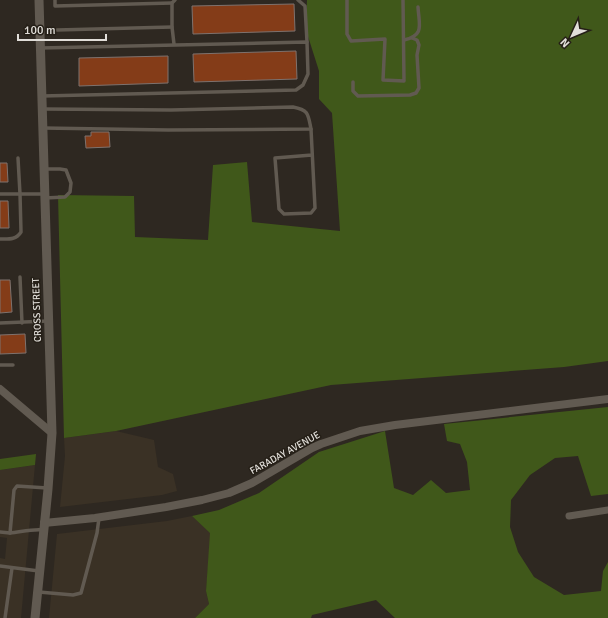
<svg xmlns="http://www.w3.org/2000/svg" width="608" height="618" font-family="Signika,sans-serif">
	<rect width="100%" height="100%" fill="#2e2821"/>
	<g fill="#3a3125">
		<path d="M116,431L154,440L158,467L173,474L177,491L162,495L60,507L65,456L64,438Z"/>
		<path d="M35,465L21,618H0V558L5,559L7,538L0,537V470Z"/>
		<path d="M192,516L211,533L206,591L209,604L195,618H49L57,534L167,521Z"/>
	</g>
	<g fill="#40581a">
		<path d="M307,0H608V361L564,367L331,385L116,431L64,438L58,195L134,196L135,237L208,240L213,165L247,162L252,222L340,231L332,113L319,99V71L306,30Z"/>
		<path d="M608,407V494L591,496L578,456L555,458L530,475L511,500L510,527L518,552L534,577L564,595L601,591L603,571L608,562V618H395L376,600L312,615L311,618H195L209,604L206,591L210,533L192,516L219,510L259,493L319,452L385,431L394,488L413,495L431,480L446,493L470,490L467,462L460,444L447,441L444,424Z"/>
		<path d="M36,454L35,465L0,470V459Z"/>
	</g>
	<g fill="#843c18" stroke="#7e726e">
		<path d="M294,4L295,31L193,34L192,6Z"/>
		<path d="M296,51L297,79L194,82L193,54Z"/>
		<path d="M168,56V83L79,86V58Z"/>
		<path d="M91,132H109L110,147L86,148L85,136H91Z"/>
		<path d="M0,163H7L8,182H0Z"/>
		<path d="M0,201H8L9,228H0Z"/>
		<path d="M0,280H10L12,312L0,313Z"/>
		<path d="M25,334L26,353L0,354V335Z"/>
	</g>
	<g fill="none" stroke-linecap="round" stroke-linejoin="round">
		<g stroke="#615a51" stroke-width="3.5">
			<path d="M55,0V6L172,3"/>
			<path d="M298,0L305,6L307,42"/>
			<path d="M347,0V34L351,41L385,39L383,80L404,81L403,0"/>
			<path d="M57,30L172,27"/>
			<path d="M404,40C425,35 419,25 418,7"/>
			<path d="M174,44L172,27V3L175,0"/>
			<path d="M40,48L307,42L308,74L303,85L296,90L42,96"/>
			<path d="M353,82V91L358,96L410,95L416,93L419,88L417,55L419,45L417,40L412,38"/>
			<path d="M43,109L171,110L293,107C309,110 308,114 311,129L168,130L43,128"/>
			<path d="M311,129L315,208L311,213L284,214L279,209L275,158L312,155"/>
			<path d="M18,158L20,194H44"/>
			<path d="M44,169H60L66,170L71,183L70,192L65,197L45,198"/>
			<path d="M0,194H20L21,232C16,240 9,239 0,239"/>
			<path d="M20,277L22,323"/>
			<path d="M0,323L48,321"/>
			<path d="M0,365H13"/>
			<path d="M43,530C31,529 21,532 10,533L14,490L17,486L47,488"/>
			<path d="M0,532L10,533"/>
			<path d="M0,566L39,571"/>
			<path d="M39,592L73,595L81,593L97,533L99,518"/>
			<path d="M5,618L12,568"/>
		</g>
		<path stroke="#615a51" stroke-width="7" d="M569,516L608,510"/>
		<g stroke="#615a51" stroke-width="8">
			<path d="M0,389L52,433"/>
			<path d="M44,523L95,518L166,507L202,500L229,493L252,483L312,448L321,444L360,431L395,425L608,399"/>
		</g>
		<path stroke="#615a51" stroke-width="9" d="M35,618L48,489L52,433L39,0"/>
	</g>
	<g text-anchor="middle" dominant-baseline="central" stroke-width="3" stroke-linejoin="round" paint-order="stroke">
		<g font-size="10" fill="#e1ded9" stroke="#251f17">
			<text transform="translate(37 310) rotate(-92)">CROSS STREET</text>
			<text transform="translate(285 453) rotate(-29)">FARADAY AVENUE</text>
		</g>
	</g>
	<g transform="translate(572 36) rotate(226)" stroke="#251f17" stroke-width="3" paint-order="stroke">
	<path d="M0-3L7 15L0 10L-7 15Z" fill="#e1ded9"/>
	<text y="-6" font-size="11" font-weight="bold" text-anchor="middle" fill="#e1ded9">N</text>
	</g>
	<path d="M18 34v6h88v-6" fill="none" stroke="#e1ded9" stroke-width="2"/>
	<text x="24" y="34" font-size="12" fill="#e1ded9" stroke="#251f17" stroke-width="3" paint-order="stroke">100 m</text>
</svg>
